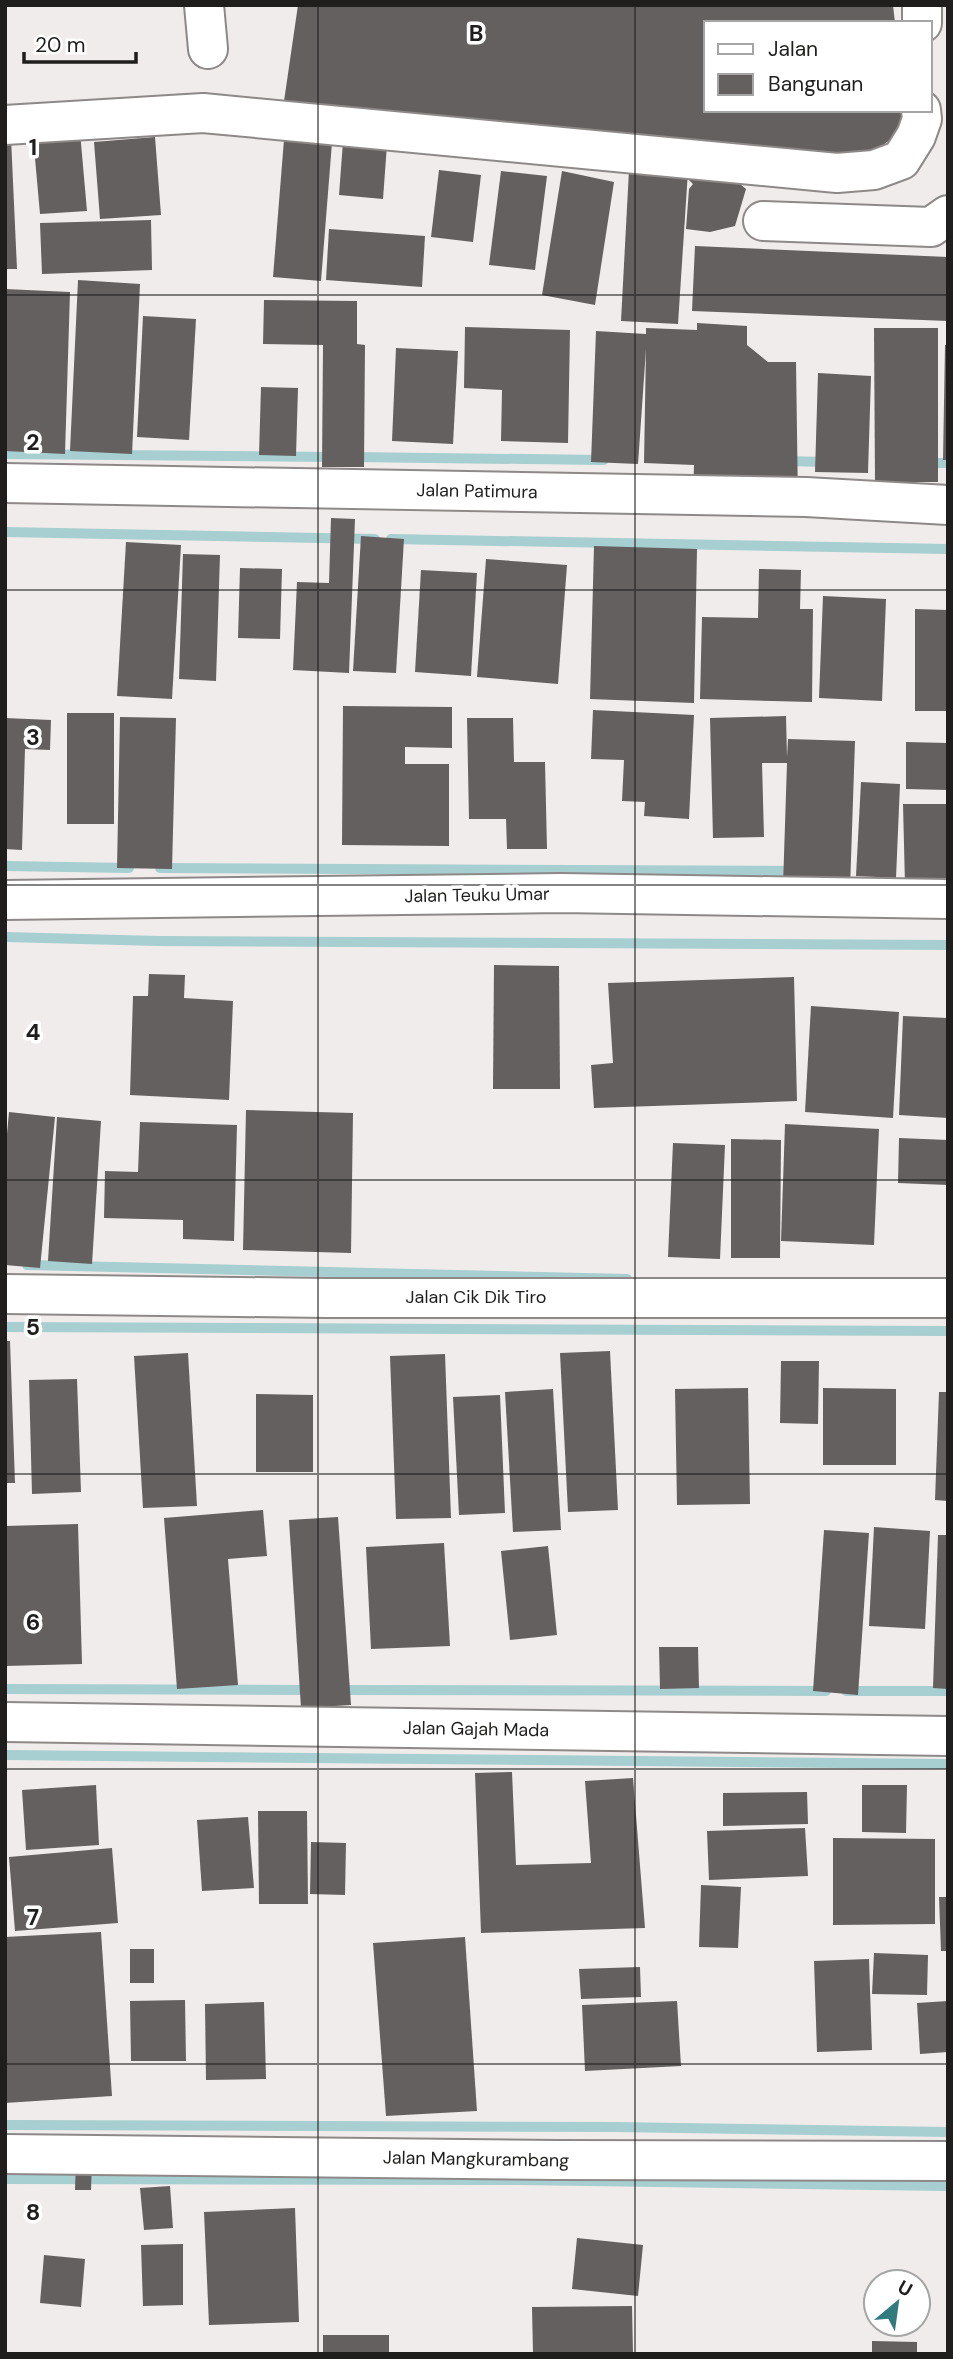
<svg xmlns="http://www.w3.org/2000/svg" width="953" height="2359" font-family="'DM Sans',sans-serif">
	<rect width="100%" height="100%" fill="#f0eceb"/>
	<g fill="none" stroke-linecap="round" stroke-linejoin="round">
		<g stroke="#a7ced0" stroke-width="10">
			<path d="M5,454L335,457"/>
			<path d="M351,457L604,460"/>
			<path d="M785,461L828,462"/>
			<path d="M925,463H948"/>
			<path d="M5,532L375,539"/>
			<path d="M391,539L948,549"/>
			<path d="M5,866L129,868"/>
			<path d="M160,868L798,871"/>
			<path d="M5,937L158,941L948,945"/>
			<path d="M27,1265L627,1279"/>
			<path d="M5,1327L948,1331"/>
			<path d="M5,1689L311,1690"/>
			<path d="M338,1690L826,1691"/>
			<path d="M846,1691H948"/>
			<path d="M5,1755L948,1764"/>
			<path d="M5,2125L614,2127L948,2132"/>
			<path d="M5,2179L518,2180L948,2186"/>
		</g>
	</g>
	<g fill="#63605f">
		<path d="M298,5H893L895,23H706V110H904L906,128L860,162L282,115Z"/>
		<path d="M285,127L333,130L321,281L273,277Z"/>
		<path d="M344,128L388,131L383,199L339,195Z"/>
		<path d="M80,132L87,211L40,214L33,136Z"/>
		<path d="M155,137L161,215L100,219L94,142Z"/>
		<path d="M5,138H11L17,269H5Z"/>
		<path d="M716,164L746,189L735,226L710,232L686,229L689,189L693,184L688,179L700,165Z"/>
		<path d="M439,170L481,175L473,242L431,237Z"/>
		<path d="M629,170L688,171L678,324L621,321Z"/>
		<path d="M501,171L547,176L535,270L489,265Z"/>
		<path d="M562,171L614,182L595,305L542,295Z"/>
		<path d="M151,220L152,270L42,274L40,223Z"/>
		<path d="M329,229L425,236L422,287L326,280Z"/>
		<path d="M695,246L948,257V321L692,311Z"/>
		<path d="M78,280L140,284L132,454L70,451Z"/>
		<path d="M5,289L70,292L65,454L5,451Z"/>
		<path d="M264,300L357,301V344L365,345L364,467H322L323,345L263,344Z"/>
		<path d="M143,316L196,319L189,440L137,437Z"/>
		<path d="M697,323L747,326V345L768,362H796L798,503L693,502L694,465L644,463L646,349L638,464L591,462L596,331L646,334V328L697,330Z"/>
		<path d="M465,327L570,330L568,443L501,441L502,390L464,388Z"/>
		<path d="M874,328H938V482H875Z"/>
		<path d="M945,345H948V460H943Z"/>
		<path d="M396,348L458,351L453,444L392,441Z"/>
		<path d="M818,373L871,376L868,473L815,472Z"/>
		<path d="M261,387L298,388L296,456L259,455Z"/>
		<path d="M331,518L355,519L349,673L293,670L297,582L329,583Z"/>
		<path d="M361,536L404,539L396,673L353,671Z"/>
		<path d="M126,542L181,545L172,699L117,696Z"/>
		<path d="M594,546L697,549L694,703L590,699Z"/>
		<path d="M183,554L220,555L216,681L179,679Z"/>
		<path d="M486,559L567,565L558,684L477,677Z"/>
		<path d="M240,568L282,569L280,639L238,638Z"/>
		<path d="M759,569L801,570L800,609H813L812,702L700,699L702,617L758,618Z"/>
		<path d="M421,570L477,573L471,676L415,672Z"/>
		<path d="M823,596L886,599L882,701L819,698Z"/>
		<path d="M915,609L948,610V711H915Z"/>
		<path d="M343,706L452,707V748L405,747V764H449V846L342,845Z"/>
		<path d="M593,710L694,715L689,819L644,816L645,802L622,801L624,760L591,759Z"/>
		<rect x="67" y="713" width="47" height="111"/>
		<path d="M786,716L787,757L788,739L855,741L850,889L783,886L787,763H762L764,837L713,838L710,718Z"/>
		<path d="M120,717L176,718L172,869L117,868Z"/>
		<path d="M5,718L51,720L50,750L25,749L22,850L5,849Z"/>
		<path d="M467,718H513L514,762H545L547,849H507L506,819H469Z"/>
		<path d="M906,742L948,743V790L906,789Z"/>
		<path d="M861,782L900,784L896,878L856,876Z"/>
		<path d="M903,804H948V884L905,885Z"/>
		<path d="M494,965L559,966L560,1089H493Z"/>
		<path d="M149,974L185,975L184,998L233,1001L229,1100L130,1095L133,996H148Z"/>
		<path d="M794,977L797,1101L594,1108L591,1065L613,1063L608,983Z"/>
		<path d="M811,1006L899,1012L893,1118L805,1112Z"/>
		<path d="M903,1016L948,1018V1118L899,1115Z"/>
		<path d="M246,1110L353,1113L351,1253L243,1250Z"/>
		<path d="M9,1112L55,1117L40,1268L5,1265V1156Z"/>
		<path d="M57,1117L101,1121L92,1264L48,1261Z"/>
		<path d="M140,1122L237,1125L234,1241L183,1239V1220L104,1218L105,1171L138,1172Z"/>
		<path d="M785,1124L879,1129L874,1245L781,1241Z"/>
		<path d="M899,1138L948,1140V1185L898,1183Z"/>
		<path d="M731,1139L781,1140L780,1258H731Z"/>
		<path d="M673,1143L725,1145L720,1259L668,1257Z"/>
		<path d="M5,1341H10L15,1483H5Z"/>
		<path d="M610,1351L618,1510L568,1512L560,1353Z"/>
		<path d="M188,1353L197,1506L143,1508L134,1356Z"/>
		<path d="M445,1354L451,1518L396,1519L390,1356Z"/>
		<path d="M781,1361H819L818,1424L780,1423Z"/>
		<path d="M77,1379L81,1492L32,1494L29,1380Z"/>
		<path d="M748,1388L750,1504L677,1505L675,1389Z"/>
		<path d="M823,1388L896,1389V1465H823Z"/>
		<path d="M553,1389L561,1530L513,1532L505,1392Z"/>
		<path d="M939,1392H948V1501L935,1500Z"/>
		<path d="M256,1394L313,1395V1472H256Z"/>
		<path d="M500,1395L505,1513L459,1515L453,1397Z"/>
		<path d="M263,1510L267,1556L228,1559L238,1685L177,1689L164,1518Z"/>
		<path d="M338,1517L351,1705L301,1708L289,1520Z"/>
		<path d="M78,1524L82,1664L5,1666V1526Z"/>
		<path d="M874,1527L930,1531L925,1629L869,1626Z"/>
		<path d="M824,1530L869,1533L858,1695L813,1691Z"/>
		<path d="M938,1535H948V1689L933,1688Z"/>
		<path d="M444,1543L450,1646L371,1649L366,1547Z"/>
		<path d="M548,1546L557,1635L510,1640L501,1551Z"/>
		<path d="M659,1647H698L699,1688L660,1689Z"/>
		<path d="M512,1772L516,1865L591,1863L585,1781L633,1778L645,1928L481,1933L475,1773Z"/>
		<path d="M96,1785L99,1845L26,1850L22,1790Z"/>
		<path d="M862,1785H907L906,1833L862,1832Z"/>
		<path d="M807,1792L808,1824L723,1826V1793Z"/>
		<path d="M258,1811H307L308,1904H259Z"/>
		<path d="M248,1817L254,1888L202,1891L197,1820Z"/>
		<path d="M805,1828L808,1876L709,1880L707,1831Z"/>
		<path d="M833,1838L935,1839V1924L833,1925Z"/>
		<path d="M311,1842L346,1843L345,1895L310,1894Z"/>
		<path d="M112,1848L118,1923L15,1931L9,1857Z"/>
		<path d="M701,1885L741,1887L738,1948L699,1947Z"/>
		<path d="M939,1897H948V1951H941Z"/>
		<path d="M101,1932L112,2096L5,2103V1937Z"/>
		<path d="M465,1937L477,2111L386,2116L373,1943Z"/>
		<rect x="130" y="1949" width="24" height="34"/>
		<path d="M874,1953L928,1955L927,1995L872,1994Z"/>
		<path d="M869,1959L872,2050L817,2052L814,1961Z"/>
		<path d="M640,1967L641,1997L581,1999L579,1969Z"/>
		<path d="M185,2000L186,2061H131L130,2001Z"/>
		<path d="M677,2001L681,2066L585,2071L582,2005Z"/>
		<path d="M948,2001V2052L920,2054L917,2003Z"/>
		<path d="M264,2002L266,2079L206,2080L205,2004Z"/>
		<path d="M76,2160H92L91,2190H75Z"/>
		<path d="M170,2186L173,2228L144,2230L140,2188Z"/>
		<path d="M295,2208L299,2322L209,2325L204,2212Z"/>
		<path d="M577,2238L643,2245L638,2296L572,2289Z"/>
		<path d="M183,2244V2305L143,2306L141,2245Z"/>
		<path d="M44,2255L85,2259L81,2307L40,2303Z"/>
		<path d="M632,2306L633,2354H533L532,2307Z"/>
		<rect x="323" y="2335" width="66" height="19"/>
		<path d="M872,2341L917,2342V2354H872Z"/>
	</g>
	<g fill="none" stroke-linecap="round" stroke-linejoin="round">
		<defs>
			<g id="minor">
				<path d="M204,5L208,49"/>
				<path d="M922,5V23"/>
				<path d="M5,125L203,113L837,173L874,170L901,160L916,136L922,119L921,110"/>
				<path d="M763,221L931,227L948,215"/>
				<path d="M5,483L806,497L948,505"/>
				<path d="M5,900L561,893L948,899"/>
				<path d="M5,1294L326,1298H948"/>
				<path d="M5,1722L948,1736"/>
				<path d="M5,2154L556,2160L948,2161"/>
			</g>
		</defs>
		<use href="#minor" stroke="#8d8988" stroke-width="42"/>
		<use href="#minor" stroke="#fff" stroke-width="38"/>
	</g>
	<path fill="none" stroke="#1f1e1d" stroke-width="2" stroke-opacity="0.55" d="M318,5V2354M635,5V2354M5,295H948M5,590H948M5,885H948M5,1180H948M5,1474H948M5,1769H948M5,2064H948"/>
	<g text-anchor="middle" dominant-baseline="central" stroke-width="7" stroke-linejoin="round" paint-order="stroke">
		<g font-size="18" fill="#1f1e1d" stroke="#fff">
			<text transform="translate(477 491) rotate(1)">Jalan Patimura</text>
			<text transform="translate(477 895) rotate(-1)">Jalan Teuku Umar</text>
			<text x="476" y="1297">Jalan Cik Dik Tiro</text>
			<text transform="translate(476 1729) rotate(1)">Jalan Gajah Mada</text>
			<text transform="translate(476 2159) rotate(1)">Jalan Mangkurambang</text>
		</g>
	</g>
	<g font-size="23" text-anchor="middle" font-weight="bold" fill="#1f1e1d" stroke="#fff" stroke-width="7" stroke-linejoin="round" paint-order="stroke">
		<text x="476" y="41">B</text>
		<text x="33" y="155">1</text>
		<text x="33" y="450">2</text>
		<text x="33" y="745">3</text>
		<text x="33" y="1040">4</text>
		<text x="33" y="1335">5</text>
		<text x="33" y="1630">6</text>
		<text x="33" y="1925">7</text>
		<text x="33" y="2220">8</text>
	</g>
	<rect width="953" height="2359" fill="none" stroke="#1f1e1d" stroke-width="14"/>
	<rect x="704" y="21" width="228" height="91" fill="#ffffff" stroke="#a5a5a5" stroke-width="2"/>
	<rect x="718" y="44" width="35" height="10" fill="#ffffff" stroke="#a5a5a5" stroke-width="2"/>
	<text x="768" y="56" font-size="21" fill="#1f1e1d">Jalan</text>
	<rect x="718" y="74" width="35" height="21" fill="#63605f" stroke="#a5a5a5" stroke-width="2"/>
	<text x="768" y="91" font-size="21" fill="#1f1e1d">Bangunan</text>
	<g transform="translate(897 2303) rotate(29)"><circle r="33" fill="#ffffff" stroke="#a5a5a5" stroke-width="2"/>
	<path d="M0-5L12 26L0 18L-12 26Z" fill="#317b7f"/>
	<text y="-10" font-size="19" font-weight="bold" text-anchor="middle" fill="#1f1e1d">U</text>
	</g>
	<path d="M24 52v10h112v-10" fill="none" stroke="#1f1e1d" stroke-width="3.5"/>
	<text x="35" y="52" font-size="21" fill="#1f1e1d" stroke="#ffffff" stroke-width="5" paint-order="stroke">20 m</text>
</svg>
